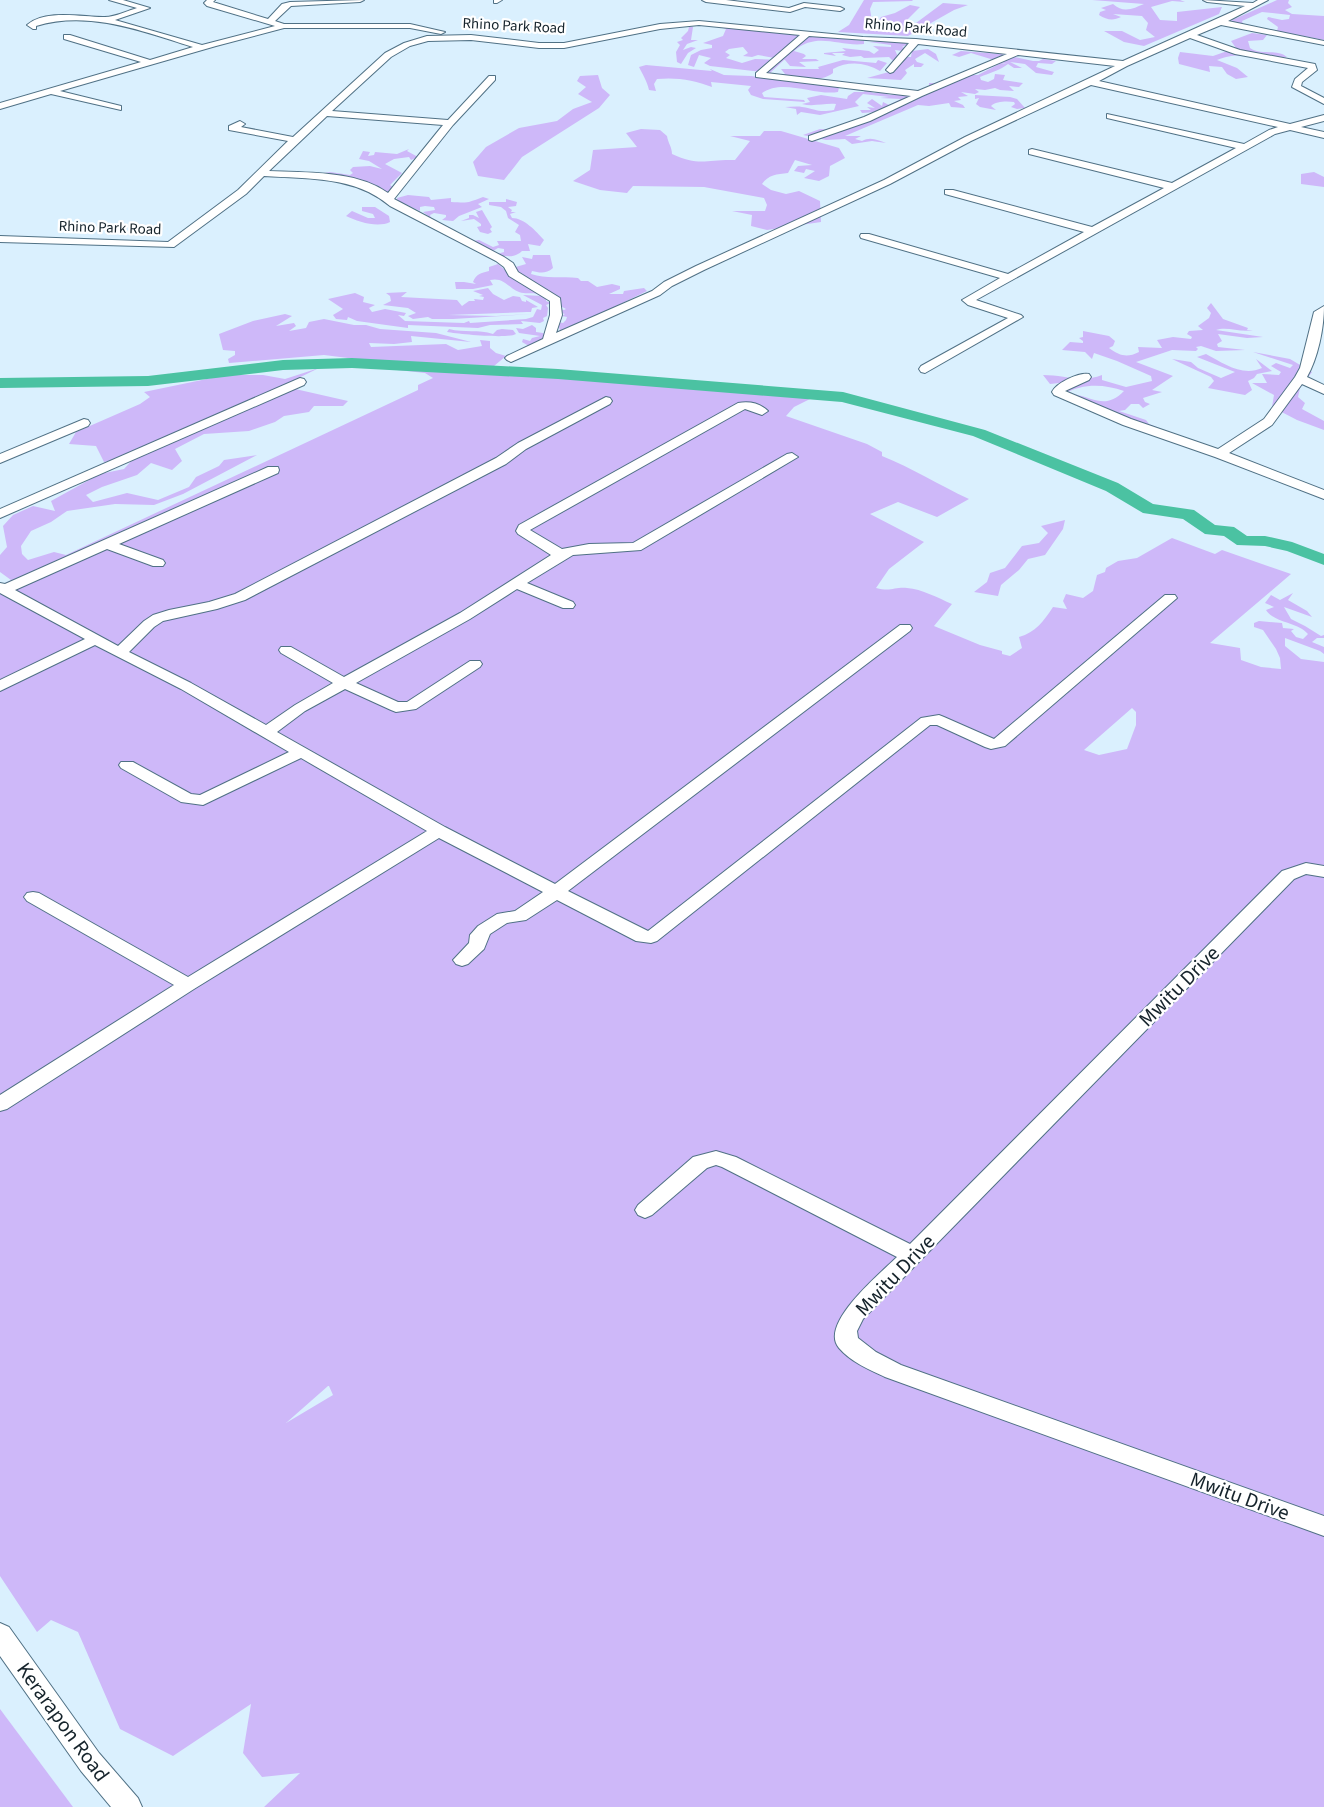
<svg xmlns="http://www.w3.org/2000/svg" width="1324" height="1807" font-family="'Source Sans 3',sans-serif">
	<rect width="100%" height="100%" fill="#daf0fe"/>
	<g fill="#ceb8f9" fill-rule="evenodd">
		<path d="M864,0H912L913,1L873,2L870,9L873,28L881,17L895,13L910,5L920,7L903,24L916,23L943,3L968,5L954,10L908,36L838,32L849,25Z"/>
		<path d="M1092,0H1180L1185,2L1172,1L1151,7L1160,20L1177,21V12L1222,7L1219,14L1144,46L1124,42L1104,31H1122L1140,40L1155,37L1146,30L1148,23L1142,16L1113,14L1121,17C1113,21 1107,20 1099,15L1100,12L1106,10L1101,8L1113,4C1124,14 1134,8 1144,4Z"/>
		<path d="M1277,0H1289L1288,3L1292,7L1285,10L1292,14L1324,16V40L1277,31L1278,27L1267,19L1268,17L1282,20L1289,19L1290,15L1262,12L1242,21L1243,24L1230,21Z"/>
		<path d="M717,26C766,31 815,36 864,41V44C839,47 817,31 794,51L804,54L806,56L802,59H816L819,61L799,62L806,67L790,66L785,60L758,55L752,57L743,56L748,53L743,47L729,49L725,52L730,55L726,58L742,63L755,59L784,60L770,73L710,66L704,63L711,58L699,55L694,67L688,65L691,55L701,50L712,48V45L703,43L723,36L726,29Z"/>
		<path d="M689,27H693L691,40H698L687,44L683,50L691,47L696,48L688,53L681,64L677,62L676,52L680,45L677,42L683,40L681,38L688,31Z"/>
		<path d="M1252,33L1267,35L1263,40L1248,41L1250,48C1261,56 1277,48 1287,57C1279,58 1271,60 1263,59C1241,57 1240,52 1217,60L1237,68L1248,77L1236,79L1227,74L1222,67L1209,66L1210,72L1179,64L1178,58L1180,52L1213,56L1236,48L1231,41Z"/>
		<path d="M885,41L906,43L908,44L902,47L905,48L903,51L895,50L898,57H911L912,51L928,49L936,54L939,62L925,53L915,59L917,62L924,64L921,67H914V64L905,70L907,73L901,80L867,78L896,70L890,65L893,61L889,57L864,58L861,56L850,57L842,55L845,53H832L836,56L824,54V53L846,51L842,48L869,51L874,54L879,50L873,46L891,47V45L869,42Z"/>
		<path d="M961,51L1001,54L1033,61H1039L1043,59L1056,61L1052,64L1038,63L1036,67L1054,72L1052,75L1036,73L1025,64L1010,62L1022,68H1014L1008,64C1001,70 989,73 980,77L981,80L988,82L994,79L995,74L1005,75L1003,80L1023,83L1019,87L1009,86L1014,91L1000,90L995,88L985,90L975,89L979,92L975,94L961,92L968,96L958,97L961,100L954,101L963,105L965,108L951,107L949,103L929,106L918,105L845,136H861L855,139L862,141C870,136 878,140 886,143L872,141L852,144L845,139L826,140L803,135L820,129L843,131L841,125L847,122L861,124L885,114L876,112L862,113L860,110H871L867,107L875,108L867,103L872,99L882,106L883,102L889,105L901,99L880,98L889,97L863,94L855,102L859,106L820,115L801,112L797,115L796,109L785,107C791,107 797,106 802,107C816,109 818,113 834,110L836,104C824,103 813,107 802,104L810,102L807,98L821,95L847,99L848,96L854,92H864L865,90L874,93L881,92L890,95H904L917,99L928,93L922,89L929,87V83H941L952,79L953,75H978L1001,63L1007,64L971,53L959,57L952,55Z"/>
		<path d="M843,60L876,63L878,60L887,63L880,71C865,62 848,61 833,69V73C817,85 792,77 773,75L785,74L781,69H819L818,67Z"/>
		<path d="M646,65L712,71L710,69L724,75L751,76L839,87L838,92C815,96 783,78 762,93L764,97L804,100L805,102L763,99L751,95L748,90L751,86L711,82L712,87C695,80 676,77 657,79L654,84L656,91L649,90C647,81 643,75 639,67Z"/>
		<path d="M598,75L602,88L610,95L599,108L522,157L504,180L478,176L473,162L486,147L519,128L557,121L573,109L592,102L578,94L586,87L577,81L580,76Z"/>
		<path d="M975,95L1010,97L1017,99L1025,108L1017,109L1011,107L1015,104L1014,102C1007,101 996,101 991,106L996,110L980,107L976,104L979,98L975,99Z"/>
		<path d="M641,129L660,130L667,136C668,143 672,147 672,154C700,167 707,159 735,160L750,141L730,136H760L764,131H781L839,148L845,158L830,166L829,176L819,181L804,178L815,171L806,169L804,173L794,171L798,166L812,165L795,160L788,173C777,174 768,175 762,184L771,190L786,194L799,191L820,201L821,222L767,230L751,226L752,215L732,211H765L767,205L764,198L704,187L633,186L627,193L600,190L573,181L590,170L593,150L637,147L626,133Z"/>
		<path d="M409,149L407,151L418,157L411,160L409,157L394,159L385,164L402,173L390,185L399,192L397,196L325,176L324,173L330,172L350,175L353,173L350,170L353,167L370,166L382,169L369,161L359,159L363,151L370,152L368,156L374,155L375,152L397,154Z"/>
		<path d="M1314,172L1324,177V187L1301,184V174Z"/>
		<path d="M408,195L429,197L431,200L451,198V202C469,203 467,203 483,197L489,199L478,204L482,207L459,216L453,221L442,220L446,217V215L434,213L430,215L431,218L423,212L435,210L434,207L425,206L420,207V211L398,201L397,198Z"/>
		<path d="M506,199L517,202L516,206L508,207L512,210L511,212H516L510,214L512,218C524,218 536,231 544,240L540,246L528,244L530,251H522C515,258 506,257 497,254L504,252V249L498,248L493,251L473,241L479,240L493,247L499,245L497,241H521L520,235L515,232L519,225L508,218L506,211L501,207L489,205V202H506Z"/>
		<path d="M362,207H375L389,216L390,222C378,228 358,222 346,216L352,211L368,218H375L373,214L362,211Z"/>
		<path d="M482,210L492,227L490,229L492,232L488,234L480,232L477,227L481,226V224L474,219L461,221L469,218V215H473L479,218L476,212Z"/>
		<path d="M533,255H550L553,268C546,274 540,273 532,271L531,274C546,279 562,276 578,278L581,281H588L597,287L612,284L620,286V289L609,294H623L624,291L644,288L647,291L602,313L596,317L599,324L585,321L576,326L581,331L562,340L558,322L563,323L566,320L567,317L562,316L565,314L561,313L560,309L564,310L566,309L546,298V301L551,303L546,305L548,308L547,316L543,318L544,321L540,323L521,321L523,324L490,325L478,328L408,325V328L357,321L348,317L347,320L336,319L333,315L343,309L328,299L355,293L364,297L363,302L375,305L369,308L372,312L385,309L406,313L404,316L398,315L405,321L464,323L469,321L470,323L526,319L533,317L537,309L541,310L542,305L523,295L542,296C535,291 527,295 519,292C507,287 504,277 490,280L493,285L473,289H456L455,282H464L476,284L473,282C476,274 481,273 489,271V267L498,264L505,270L526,264L522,257L532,259Z"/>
		<path d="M488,288L493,294L504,300L513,296L520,297L522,301L526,302V300L538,307L532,308L531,312H527L448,315L496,316L532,314L453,319H432L428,317L413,319L408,316L416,313L408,308L383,305L391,301L390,296L386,293L407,292L401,297L457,300L462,306L469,301H475L474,299L483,300L484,297L479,296L483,295L473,291Z"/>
		<path d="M1211,303L1223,319L1248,328L1247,330H1253C1241,333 1227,326 1216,330L1263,337L1247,338L1218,334L1222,341L1217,344L1218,347L1245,350L1216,351L1201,346L1196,347L1198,349L1196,351L1172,350L1136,362L1173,376L1152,390L1162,392L1143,398L1145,402L1150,404L1143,408L1139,404H1131L1125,410L1119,411L1146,420L1149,424L1159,428L1135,422L1074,394C1096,399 1106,409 1124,391C1104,384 1083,383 1064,394L1061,388L1077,381L1050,384L1043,375C1064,375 1082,383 1102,375V380L1126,387L1152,381L1151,376L1117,361L1094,353L1092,359L1085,352L1062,350L1070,342L1083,343V341L1079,338L1083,337V331L1109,336L1115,341L1113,346L1109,348C1120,356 1127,358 1139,352L1138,347L1162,348L1157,340L1173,337L1191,339L1192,337L1187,334L1189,331L1203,330L1198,326L1209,318L1211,313L1207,308Z"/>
		<path d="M285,314L292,316L276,326L294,323L296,326L289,331L306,328L309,322L324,319L354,325H366L380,329L436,333L471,342L411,336L412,342L394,344L369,343L371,347L446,344L458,350L482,346L480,340L490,341V348L496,353L506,356L494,366L501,368L492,371L816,396L794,407L786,416L867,444L882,452V456C912,468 939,485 969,499L937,517L898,502L870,514L924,542L889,569L876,588C891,592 894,587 907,588C922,589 938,598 952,604L934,626L980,645L1002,651V654L1010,656L1022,648L1019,637C1036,632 1043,622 1053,607L1067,609L1063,601L1066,594L1083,598L1093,591L1097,575L1105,572L1106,568L1118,561L1137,558L1172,538L1215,554L1222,550L1291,574L1210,643L1240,648L1241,660L1261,667L1281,669L1280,658L1276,649L1263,630L1254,627V623L1259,621L1282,623L1283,628L1294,629L1291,631L1296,637L1303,639L1308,634C1298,622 1274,623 1266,610L1274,607L1265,603L1271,595L1280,600L1293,593L1288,600L1307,611L1312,617L1284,607L1291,619L1305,626L1321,636L1324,635V638H1317L1312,642L1324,647V657V654L1320,651L1285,638V646L1301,659L1324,662V1807H264L300,1773L262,1777L243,1753L251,1704L173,1756L120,1729L78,1632L51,1620L37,1632L0,1576V586L11,580L0,572V555L7,547L3,526L13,515L33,506L55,511L51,501L100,474L124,469L135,457L104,462L96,446L69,444L76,432L140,404L150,397L144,392L226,375H263L285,379L319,368L282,386L348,401L343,406H314L309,412L284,416L275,422L249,431L204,434L175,449L182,461L172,470L151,463L137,475L102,487L86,495L93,502L127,493L158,500L189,487L196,477L219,466L224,460L257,455L183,494L154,505L115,504L67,511L51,522L31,531L21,546L22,554L28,560L54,552L66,555L418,390V385L433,378L425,373L378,368L372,361L324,355L229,363L228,359L235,355V351L223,350L219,334L253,321ZM1132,708L1136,712V725L1127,749L1099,755L1084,750ZM329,1386L333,1395L286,1423L328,1386Z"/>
		<path d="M532,325L536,328V332L543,333L547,336L542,342L529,346L522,342L523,339L530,341L532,338L540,336L519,333L516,328L523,329Z"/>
		<path d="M449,329C464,333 479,329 493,334L497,330L502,329L513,330L516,334C508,339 459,334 447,332Z"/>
		<path d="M1253,352L1290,359L1312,372L1300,388L1298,397L1305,403L1302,409L1324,421V430L1297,420L1272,407L1274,395L1252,383H1267L1262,374L1279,375L1281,372L1271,366L1276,363L1290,368L1293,365Z"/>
		<path d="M1206,354C1223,363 1242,377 1262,368L1256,359L1272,371L1257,374L1254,378L1248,381L1252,390L1245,395L1208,388L1214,381L1211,377L1172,359L1191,362L1198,368L1221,378L1235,372L1197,357Z"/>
		<path d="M1065,520L1063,529L1045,555L1028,559L1019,570L1001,585L998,596L974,592L987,582L990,573L1005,568L1022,546L1039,543L1048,533L1041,526Z"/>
		<path d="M0,1709L73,1807H0Z"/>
	</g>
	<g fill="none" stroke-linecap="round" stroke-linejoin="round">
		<path fill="#4bc2a2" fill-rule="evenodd" d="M352,358L558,369L843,392L985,430L1118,483L1153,504L1194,510L1215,525L1234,527L1247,536H1265L1292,542L1324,554V565L1287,551L1265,546L1237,545L1224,536L1205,534L1183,519L1143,513L1106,491L973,436L842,402L558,379L352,368L283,370L148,386L0,388V378L148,376L283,360Z"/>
		<defs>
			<g id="minor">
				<path d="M109,0H123L150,8L115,20L202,45L275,26L207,6L204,3L207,0H215L213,2L268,19L282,4L290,2L364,0L360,2L291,6L275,21L284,24H410L445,32L441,34L410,28H284L216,46L60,91L121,106V110L51,94L0,109V103L141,62L64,39V35H70L150,60L193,47C142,31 89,10 36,26V29H33L27,25C45,9 82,17 103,17C113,18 127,11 137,8Z"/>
				<path d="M494,0H502L497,3H494Z"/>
				<path d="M702,0H726L789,8L804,3L840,7L844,9L840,11L805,7L790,12L706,2Z"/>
				<path d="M1203,0L1253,3L1258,0H1268L1228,21L1324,41V45L1221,25L1197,35L1240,50L1315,64L1317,70L1302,82L1301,86L1324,98V104L1292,87L1295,79L1308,68L1235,54L1190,38L1127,66L1099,81L1290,124L1324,115V121L1301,127L1324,132V138L1290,130L1275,134L976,300L1021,315L1023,317L925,373L921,372L919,369L921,366L1008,318L968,305L962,300L1000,278L861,238L860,236L861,234H869L1008,274L1084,232L945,194V190H953L1092,227L1164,188L1029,154V150L1032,149L1172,183L1236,148L1107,118V114L1244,144L1269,130L1278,127L1091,85L971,141L890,184L704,270L672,286L660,295L511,362L507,360L505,358L507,356L543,339L550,315V301L509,276L504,267L496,261L390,206C355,176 308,179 264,176L246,194L174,247L0,242V236L168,242L238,190L288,141L229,130V126L240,121L245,124L241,127L293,137L385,53L404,43L427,36L471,35L539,43H564L660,24L699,21L863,37L916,39L1123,61L1245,6L1207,2ZM699,25L800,35L756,73V77L911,96L864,117L809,136V140L812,141L870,121L922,96L1018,55L1115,66L965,137L884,180L696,266L664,282L652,291L556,333L562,315L560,298L518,272L513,263L504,257L394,199L453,125L495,80V76H489L448,120L332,111L391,57L410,46L428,41L471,40L539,48H564L660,29ZM809,36L909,43L886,70L890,73L893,72L918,44L1007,54L918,91L766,73ZM327,116L443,125L388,193C356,170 307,173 269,171Z"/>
				<path d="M1324,306C1324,328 1318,358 1307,377L1324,385V394L1302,384L1272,425L1229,453L1324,490V499L1215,457L1123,425L1054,395L1052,392C1056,383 1079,372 1089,374L1091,377L1089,380L1065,391L1131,419L1218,449L1264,419L1295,377L1300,368L1314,312Z"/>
				<path d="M300,378L304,379L306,382L304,385L0,518V509Z"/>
				<path d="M606,397L610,398L612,401L610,404L526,449L506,464L245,600L217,609L163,621L154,627L129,652L191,683L266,725L295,705L333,683L281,653L279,650L281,647H291L344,677L460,613L551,555L518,534L516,531L519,525L738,403C749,401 760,403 768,411L762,415L745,409L530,530L562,549L589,544L633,543L787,454L792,453L798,457L641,550L573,555L527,583L573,602L575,605L573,608H563L517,589L470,619L356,683L398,702H407L470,661H480L482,664L480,667L416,709L396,712L391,710L345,689L305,711L277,732L445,827L555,884L900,625H910L912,628L910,631L568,891L648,931L921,718L939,715L944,717L994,739L1165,595H1175L1177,598L1005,746L991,749L985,747L937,725H930L657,941L651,943L636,941L557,900L526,920L507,923L490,934L484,949L468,964L462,966L456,964L453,960L469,943L470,935L478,926L497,914L515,911L543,892L439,838L194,989L7,1109L0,1111V1095L174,985L27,901L24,897L27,893L33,892L39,893L188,977L427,831L301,758L203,805L181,802L121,768L119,765L121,762H133L191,794L200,795L289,752L181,689L95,645L0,691V680L85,639L0,593V583L5,584L268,467H278L279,470L278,473L119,544L163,560L165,563L163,566H153L107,549L15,590L118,646L144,621L153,615L169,610L209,602L235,594L496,458L518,443Z"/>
				<path d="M84,419L88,420L90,423L88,426L0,463V454Z"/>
				<path d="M1306,863L1324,866V877L1306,874L1294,879L863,1319L857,1331L858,1338L876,1352L901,1365L1324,1516V1536L885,1377C870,1370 851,1362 839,1348C818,1324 882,1272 897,1257L722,1167L716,1165L707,1168L652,1215L645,1218L638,1215L635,1210L638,1205L693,1157L716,1151L736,1157L910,1244L1282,871Z"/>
				<path d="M0,1623L9,1627L99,1753L138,1798L142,1807H111L81,1771L0,1656Z"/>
			</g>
		</defs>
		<use href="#minor" stroke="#507185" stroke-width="2"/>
		<use href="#minor" fill="#fff" fill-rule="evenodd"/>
	</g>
	<g text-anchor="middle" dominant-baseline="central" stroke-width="4.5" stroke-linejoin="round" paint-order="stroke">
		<g font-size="15" fill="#15232b" stroke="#fff">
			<text transform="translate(514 26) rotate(3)">Rhino Park Road</text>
			<text transform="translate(916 28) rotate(5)">Rhino Park Road</text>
			<text transform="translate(110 228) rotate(2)">Rhino Park Road</text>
		</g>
		<g font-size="21" fill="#15232b" stroke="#fff">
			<text transform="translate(1179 986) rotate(-45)">Mwitu Drive</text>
			<text transform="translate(895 1275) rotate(-46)">Mwitu Drive</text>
			<text transform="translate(1240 1496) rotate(20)">Mwitu Drive</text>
			<text transform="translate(63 1722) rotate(54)">Kerarapon Road</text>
		</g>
	</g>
</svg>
